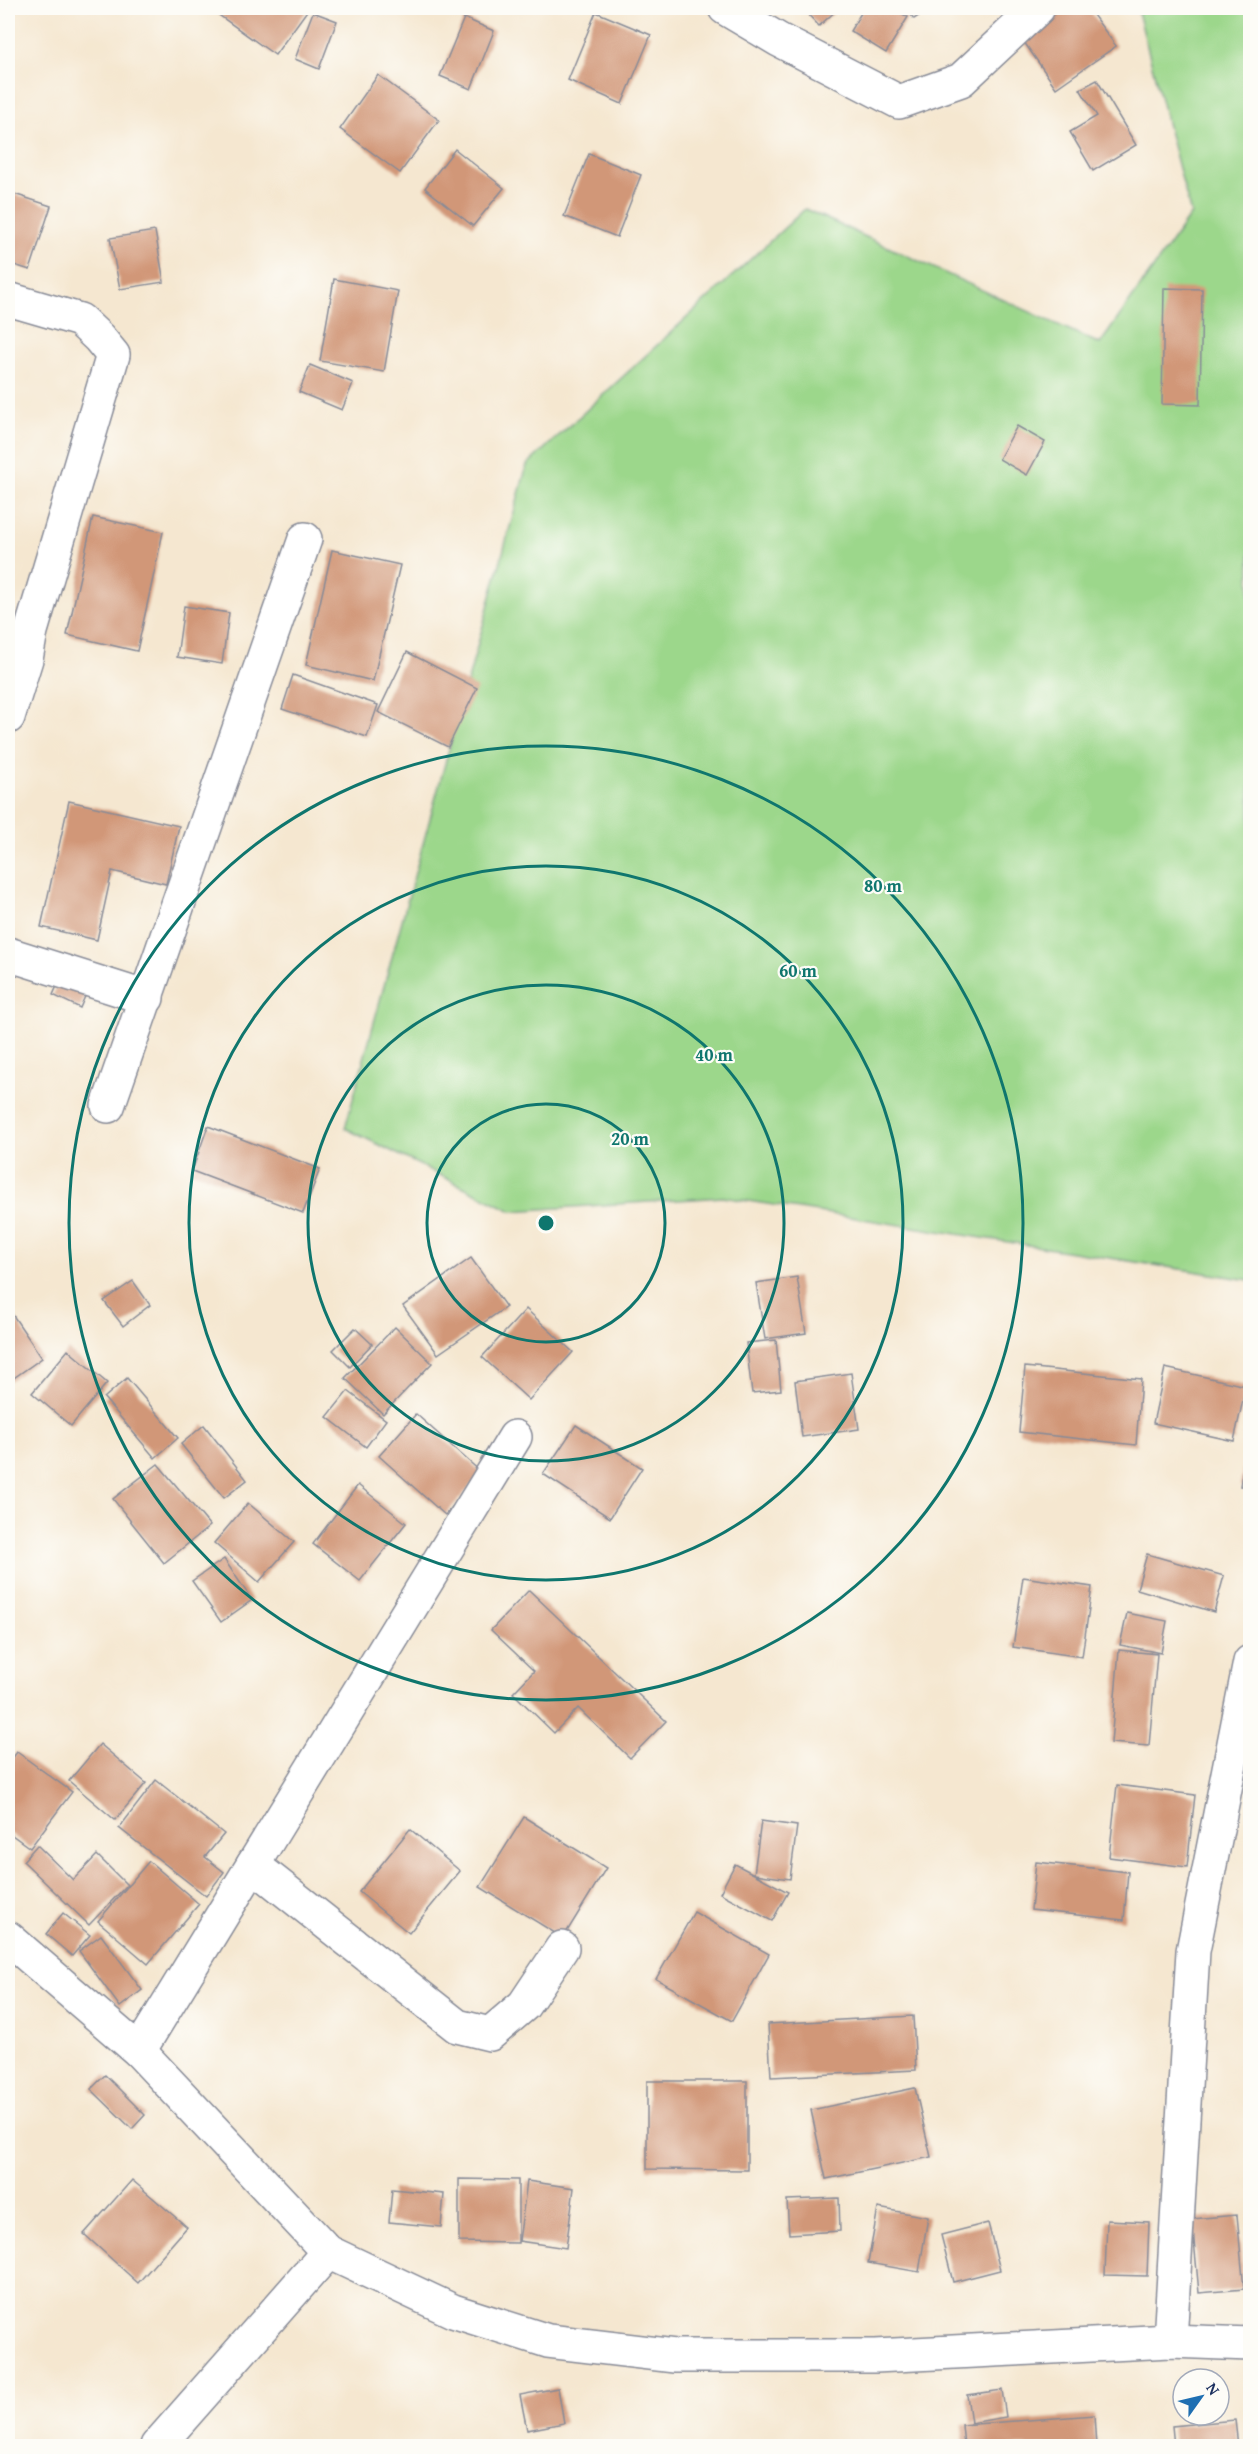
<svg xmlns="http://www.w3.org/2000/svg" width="1258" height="2454" font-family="'Gentium Book Plus',serif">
	<rect width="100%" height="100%" fill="#fdfcf7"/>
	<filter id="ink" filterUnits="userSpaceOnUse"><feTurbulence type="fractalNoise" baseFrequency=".0167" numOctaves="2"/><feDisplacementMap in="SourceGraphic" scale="12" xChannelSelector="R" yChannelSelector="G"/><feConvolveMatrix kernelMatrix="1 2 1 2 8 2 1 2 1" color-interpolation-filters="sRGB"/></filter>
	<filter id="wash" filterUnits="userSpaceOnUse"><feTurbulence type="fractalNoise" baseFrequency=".008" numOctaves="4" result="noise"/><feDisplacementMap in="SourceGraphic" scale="24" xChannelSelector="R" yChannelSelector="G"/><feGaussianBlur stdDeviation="1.35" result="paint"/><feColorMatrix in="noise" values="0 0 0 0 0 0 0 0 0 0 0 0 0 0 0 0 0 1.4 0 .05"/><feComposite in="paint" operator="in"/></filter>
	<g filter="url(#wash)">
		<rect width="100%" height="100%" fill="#f5e7d0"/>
		<path fill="#9cd78b" stroke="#5c8374" stroke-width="1.5" d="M1137,8H1250V1280L723,1197L512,1211L345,1128L527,465L805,209L1100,344L1191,214Z"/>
		<g id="blocks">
			<g fill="#d19778">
				<path d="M209,8H309L275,55Z"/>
				<path d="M802,8H839L819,26Z"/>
				<path d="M864,8H892L908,17L886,53L850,31Z"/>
				<path d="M906,8H931L914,19Z"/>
				<path d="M1046,8H1088L1116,46L1056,88L1015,29Z"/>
				<path d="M313,12L337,21L319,69L295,59Z"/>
				<path d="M596,12L651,35L622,104L568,80Z"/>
				<path d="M464,18L494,31L471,89L440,76Z"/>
				<path d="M378,75L439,120L400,173L340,129Z"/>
				<path d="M1097,80L1136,145L1093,171L1070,132L1097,116L1080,89Z"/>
				<path d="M455,149L504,188L473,226L425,188Z"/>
				<path d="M589,154L641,175L617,237L564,216Z"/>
				<path d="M8,192L51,206L30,270L8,263Z"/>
				<path d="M155,231L164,282L120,289L110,238Z"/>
				<path d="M334,279L398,291L384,372L320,361Z"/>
				<path d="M1164,288L1202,289L1200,405L1162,404Z"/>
				<path d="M310,365L353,383L342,410L299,392Z"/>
				<path d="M1017,426L1045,442L1027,475L999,459Z"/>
				<path d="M93,517L163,532L137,651L67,635Z"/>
				<path d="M332,550L400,565L373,681L306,665Z"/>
				<path d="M184,606L229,613L222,664L177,657Z"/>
				<path d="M407,652L477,688L448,747L378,712Z"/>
				<path d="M293,675L378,705L367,737L282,709Z"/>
				<path d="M69,801L179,826L166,884L112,871L97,940L41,927Z"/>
				<path d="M65,968L92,980L80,1008L53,995Z"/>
				<path d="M208,1126L320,1169L303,1213L192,1171Z"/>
				<path d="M471,1258L506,1307L438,1354L403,1306Z"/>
				<path d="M797,1277L806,1333L765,1339L756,1283Z"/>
				<path d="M133,1281L150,1305L123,1326L104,1301Z"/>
				<path d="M8,1308L42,1358L8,1382Z"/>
				<path d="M526,1309L573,1352L529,1400L482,1357Z"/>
				<path d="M395,1327L432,1363L383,1414L345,1378Z"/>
				<path d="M355,1328L372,1344L350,1367L333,1350Z"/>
				<path d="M776,1340L781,1390L752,1393L746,1343Z"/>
				<path d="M68,1350L107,1383L71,1426L32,1393Z"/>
				<path d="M1025,1367L1141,1379L1136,1445L1019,1432Z"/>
				<path d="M1165,1368L1246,1386L1234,1441L1153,1423Z"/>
				<path d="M851,1373L859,1429L802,1437L795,1381Z"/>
				<path d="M127,1378L178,1438L155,1458L104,1398Z"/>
				<path d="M348,1391L386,1420L366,1447L327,1417Z"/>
				<path d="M416,1414L482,1473L445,1515L379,1456Z"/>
				<path d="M204,1425L247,1480L224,1498L181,1444Z"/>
				<path d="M576,1425L642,1468L610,1518L543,1474Z"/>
				<path d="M1249,1433H1250V1487L1240,1486Z"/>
				<path d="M158,1464L210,1526L164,1563L113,1499Z"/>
				<path d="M358,1485L406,1523L360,1581L313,1544Z"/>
				<path d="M248,1503L294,1542L259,1582L214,1543Z"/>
				<path d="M1147,1554L1224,1576L1214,1612L1137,1589Z"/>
				<path d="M224,1559L252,1600L221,1622L192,1581Z"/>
				<path d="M1023,1577L1092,1587L1082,1657L1013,1647Z"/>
				<path d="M529,1590L666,1721L630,1758L578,1708L554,1733L513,1693L534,1671L491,1630Z"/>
				<path d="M1127,1613L1167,1621L1161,1653L1120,1645Z"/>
				<path d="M1119,1650L1157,1654L1149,1746L1111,1743Z"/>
				<path d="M100,1744L146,1783L115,1820L69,1781Z"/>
				<path d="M17,1752L72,1792L30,1848L8,1832V1764Z"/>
				<path d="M156,1780L224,1834L205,1857L224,1872L206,1896L119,1828Z"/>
				<path d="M1117,1785L1195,1795L1187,1867L1109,1857Z"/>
				<path d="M524,1817L606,1868L563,1938L480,1887Z"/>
				<path d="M761,1821L797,1826L790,1879L754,1874L788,1892L772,1921L720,1893L735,1864L754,1874Z"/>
				<path d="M410,1829L460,1871L409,1933L359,1892Z"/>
				<path d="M37,1845L73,1880L97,1855L127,1885L89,1925L23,1861Z"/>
				<path d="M149,1861L199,1904L148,1964L98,1921Z"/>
				<path d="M1036,1862L1128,1872L1124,1920L1031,1910Z"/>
				<path d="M694,1912L769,1954L732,2021L656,1979Z"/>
				<path d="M63,1913L90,1935L72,1956L46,1934Z"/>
				<path d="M101,1935L142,1990L120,2007L79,1951Z"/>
				<path d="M913,2016L916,2070L771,2077L768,2024Z"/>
				<path d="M105,2075L145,2115L132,2129L91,2089Z"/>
				<path d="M647,2081H747V2170L647,2169Z"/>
				<path d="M915,2088L931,2157L826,2179L811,2110Z"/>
				<path d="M459,2179L518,2180V2243L459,2242Z"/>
				<path d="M132,2180L187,2227L138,2283L84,2234Z"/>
				<path d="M527,2181L574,2188L566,2248L519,2241Z"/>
				<path d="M392,2189L444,2194L441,2227L389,2222Z"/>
				<path d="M839,2198L840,2231L789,2234L787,2200Z"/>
				<path d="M878,2208L928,2217L919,2272L868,2263Z"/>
				<path d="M1237,2215L1244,2289L1199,2293L1192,2219Z"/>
				<path d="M1107,2220L1149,2222L1147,2276L1105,2275Z"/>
				<path d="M988,2223L1000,2270L953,2282L941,2235Z"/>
				<path d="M558,2388L564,2423L527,2430L520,2395Z"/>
				<path d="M1002,2390L1006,2417L971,2423L967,2395Z"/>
				<path d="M1094,2415L1096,2446H964L962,2425Z"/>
				<path d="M1235,2420L1238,2446H1174L1172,2426Z"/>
				<path d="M1170,2441L1171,2446H1132V2445Z"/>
			</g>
		</g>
	</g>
	<g filter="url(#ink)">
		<use href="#blocks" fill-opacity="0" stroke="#888b97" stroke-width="1.5"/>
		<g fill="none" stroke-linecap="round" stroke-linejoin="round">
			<defs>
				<g id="minor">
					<path d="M725,8L779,40L899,102L961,80L1038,8"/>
					<path d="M8,299L80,320L99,338L113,355L31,631L26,659L8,717"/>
					<path d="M8,954L147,998"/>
					<path d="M108,1106L305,539"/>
					<path d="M253,1865L457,2026L490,2034L524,2005L562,1948"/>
					<path d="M139,2051L515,1437"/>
					<path d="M1170,2341L1193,1951L1250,1662"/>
					<path d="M157,2446L328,2252"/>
				</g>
				<path id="tertiary" d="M8,1938L139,2051L328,2252L453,2311L548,2341L675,2356H875L1170,2341L1250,2344"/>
			</defs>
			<use href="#minor" stroke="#888b97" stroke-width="36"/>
			<use href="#tertiary" stroke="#888b97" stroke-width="36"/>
			<use href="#minor" stroke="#fff" stroke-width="33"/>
			<use href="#tertiary" stroke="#fff" stroke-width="33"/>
		</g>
	</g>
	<g fill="none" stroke="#0f766e" stroke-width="3">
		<circle cx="546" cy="1223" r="119"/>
		<circle cx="546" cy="1223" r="238"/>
		<circle cx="546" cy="1223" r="357"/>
		<circle cx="546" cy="1223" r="477"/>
	</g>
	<circle cx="546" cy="1223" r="9" fill="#0f766e" stroke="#fdfcf7" stroke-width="3"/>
	<g font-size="18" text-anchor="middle" font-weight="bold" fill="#0f766e" stroke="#fdfcf7" stroke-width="4.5" stroke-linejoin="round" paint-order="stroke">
		<text x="883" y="892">80 m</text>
		<text x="798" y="977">60 m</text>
		<text x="714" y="1061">40 m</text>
		<text x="630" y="1145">20 m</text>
	</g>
	<rect width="1258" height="2454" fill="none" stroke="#fdfcf7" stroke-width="30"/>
	<g transform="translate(1201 2397) rotate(56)"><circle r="28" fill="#fdfcf7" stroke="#a3aaba" stroke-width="1.5"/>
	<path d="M0-4.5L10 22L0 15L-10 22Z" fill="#1f6fb2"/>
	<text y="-9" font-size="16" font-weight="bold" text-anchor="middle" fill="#1b2f5e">N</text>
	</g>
</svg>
